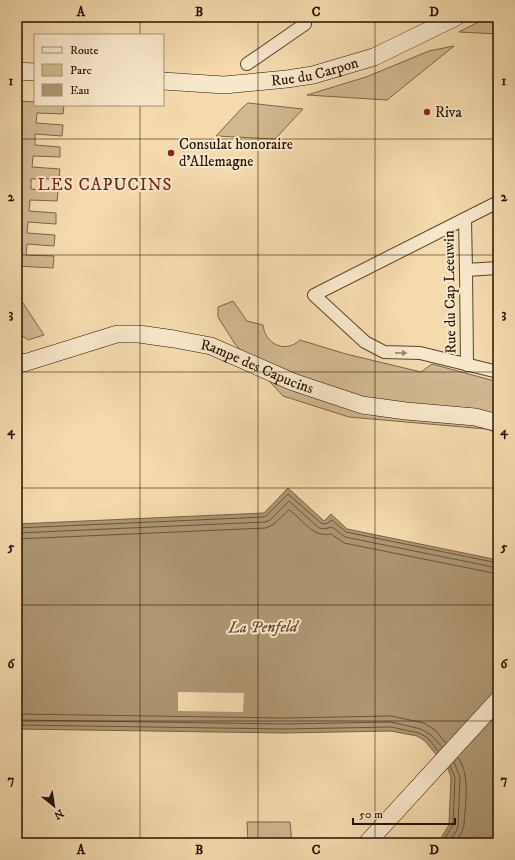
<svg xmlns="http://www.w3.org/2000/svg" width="515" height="860" font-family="'IM FELL DW Pica',serif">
	<rect width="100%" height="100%" fill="#f4daad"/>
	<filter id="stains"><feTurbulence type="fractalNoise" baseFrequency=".005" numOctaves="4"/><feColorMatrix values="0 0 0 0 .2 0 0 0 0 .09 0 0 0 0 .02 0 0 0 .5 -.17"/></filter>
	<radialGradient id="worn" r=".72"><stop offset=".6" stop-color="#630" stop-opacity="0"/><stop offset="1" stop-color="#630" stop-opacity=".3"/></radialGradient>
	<g fill="#d1b890" stroke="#7b6548">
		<path d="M488,17H498V34L459,32Z"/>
		<path d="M454,46L387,100L307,95L366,77L429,51Z"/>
		<path d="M17,101L35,102V105H64L63,114L37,113L36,123L63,125L62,136L35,134V145L60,147V157L33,156L32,167L60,169L59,179H31V189L58,191L57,201L30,200L29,211L56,213V224L28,222L27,233L55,235L54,246L27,244L26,255L54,256L53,268L17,266Z"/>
		<path d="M248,103L303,109L275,139L216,136L243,107Z"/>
		<path d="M17,294L44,335L28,340L17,332Z"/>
		<path d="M233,301L247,321L263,325C265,344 285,354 300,340L346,354L421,372L432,364L498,382V433L486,429L349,417L283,396L235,344L218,317V307Z"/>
		<path d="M247,822H290L292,843H248Z"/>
	</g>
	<path fill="#ae9672" stroke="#776144" d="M288,488L324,521L331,514L347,529L498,560V843H438L449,825L451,777L448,769L425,741L417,736L391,731L284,733L17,729V524L264,513Z"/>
	<path fill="#f4daad" d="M178,692L244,693L243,712L178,711Z"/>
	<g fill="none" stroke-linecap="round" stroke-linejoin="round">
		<g stroke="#6a5439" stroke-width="1">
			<path d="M17,528L264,517L267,515L288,494L321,523L326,524L332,520L346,532L498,563"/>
			<path d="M17,533L265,522L270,520L289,501L319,528L324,529L332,527L345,537L498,568"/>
			<path d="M17,539L266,528L274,524L289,510C303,519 312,538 331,534L344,543L498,574"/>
			<path d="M17,714L284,718L391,716L424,723L435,730L446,743"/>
			<path d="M17,720L284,724L391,722L421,729L431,735L442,747"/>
			<path d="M17,725L284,729L391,727L419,733L428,738L438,751"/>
			<path d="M442,843L453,825L455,778L450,766"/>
			<path d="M448,843L457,830L458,826L460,777L454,762"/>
			<path d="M455,843L462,832L464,825C465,806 471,774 458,758"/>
		</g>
		<defs>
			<g id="street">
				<path d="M247,64L305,24L304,17"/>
				<path d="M498,202L314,295L365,342L384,352L420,353L498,372"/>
				<path d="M465,219L466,270L467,365"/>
				<path d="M466,270L498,268"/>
			</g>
			<g id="secondary">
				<path d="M17,71L35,72"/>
				<path id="s1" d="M163,81L224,85L287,79L313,75L374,57L456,17"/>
				<path id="s2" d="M17,361L24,363L117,334H139L174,339L211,346L293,382L362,405L406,411L475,417L498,423"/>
				<path d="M367,843L498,700"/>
			</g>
		</defs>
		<use href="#street" stroke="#59442b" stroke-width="14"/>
		<use href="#secondary" stroke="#251200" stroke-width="18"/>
		<use href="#street" stroke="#f8e7ca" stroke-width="12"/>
		<use href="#secondary" stroke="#f8e7ca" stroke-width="17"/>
	</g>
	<defs><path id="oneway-solid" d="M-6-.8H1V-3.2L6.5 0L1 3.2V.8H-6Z"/></defs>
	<use fill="#99876f" href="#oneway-solid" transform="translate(401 353) rotate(1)"/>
	<path fill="none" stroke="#251200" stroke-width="1" stroke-opacity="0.55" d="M140,17V35M258,17V843M375,17V843M140,105V843M17,139H498M17,255H498M17,372H498M17,488H498M17,605H498M17,721H498"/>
	<g fill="#8f2418" stroke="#f8e7ca" stroke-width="1.5">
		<circle cx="427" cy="112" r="4"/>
		<circle cx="171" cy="153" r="4"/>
	</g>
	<g text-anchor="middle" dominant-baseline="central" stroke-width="4" stroke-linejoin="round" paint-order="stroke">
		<g font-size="15" fill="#251200" stroke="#f8e7ca">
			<text stroke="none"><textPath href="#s1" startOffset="153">Rue du Carpon</textPath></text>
			<text transform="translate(450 292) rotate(-91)">Rue du Cap Leeuwin</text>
			<text stroke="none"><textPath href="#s2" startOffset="250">Rampe des Capucins</textPath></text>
		</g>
		<g font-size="15" fill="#251200" stroke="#f8e7ca" text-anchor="start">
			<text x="435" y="112">Riva</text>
			<text x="179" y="144">Consulat honoraire<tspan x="179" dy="17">d'Allemagne</tspan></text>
		</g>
		<g font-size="16" font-style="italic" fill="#634d33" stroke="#f8e7ca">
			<text transform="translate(263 627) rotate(-1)">La Penfeld</text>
		</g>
		<g font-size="17" letter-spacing="1" fill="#7a1f14" stroke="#f8e7ca">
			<text x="105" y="185">LES CAPUCINS</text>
		</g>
	</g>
	<rect width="515" height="860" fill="none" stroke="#f4daad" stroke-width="44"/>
	<rect x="34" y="34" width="130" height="72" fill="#f8e7ca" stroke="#a49279"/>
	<rect x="42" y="47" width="20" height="6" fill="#f8e7ca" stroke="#a49279"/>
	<text x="70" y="54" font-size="12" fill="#251200">Route</text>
	<rect x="42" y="64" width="20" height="12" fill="#d1b890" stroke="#a49279"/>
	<text x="70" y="74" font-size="12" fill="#251200">Parc</text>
	<rect x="42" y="84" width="20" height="12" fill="#ae9672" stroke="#a49279"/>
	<text x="70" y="94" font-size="12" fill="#251200">Eau</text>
	<g transform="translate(54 806) rotate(150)" stroke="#f8e7ca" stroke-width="3" paint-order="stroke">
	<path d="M0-3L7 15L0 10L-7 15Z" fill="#251200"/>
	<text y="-6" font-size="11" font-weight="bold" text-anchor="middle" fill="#251200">N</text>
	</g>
	<path d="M353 818v6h102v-6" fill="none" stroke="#251200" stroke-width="2"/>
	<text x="359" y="818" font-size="12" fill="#251200" stroke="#f8e7ca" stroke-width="3" paint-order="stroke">50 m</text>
	<rect x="22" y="22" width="471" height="816" fill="none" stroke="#251200" stroke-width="1.5"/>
	<g font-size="13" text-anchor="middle" font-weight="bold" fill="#251200">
		<text x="81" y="16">A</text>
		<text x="199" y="16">B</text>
		<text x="316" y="16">C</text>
		<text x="434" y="16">D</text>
		<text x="11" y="85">1</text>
		<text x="504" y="85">1</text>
		<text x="11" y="201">2</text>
		<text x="504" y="201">2</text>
		<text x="11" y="318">3</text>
		<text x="504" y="318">3</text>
		<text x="11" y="435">4</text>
		<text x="504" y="435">4</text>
		<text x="11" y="551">5</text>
		<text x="504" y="551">5</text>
		<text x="11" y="668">6</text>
		<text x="504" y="668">6</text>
		<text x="11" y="784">7</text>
		<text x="504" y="784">7</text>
		<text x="81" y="854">A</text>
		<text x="199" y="854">B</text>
		<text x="316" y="854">C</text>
		<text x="434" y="854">D</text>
	</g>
	<rect width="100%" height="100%" filter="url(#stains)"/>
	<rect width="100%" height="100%" fill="url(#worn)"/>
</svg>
